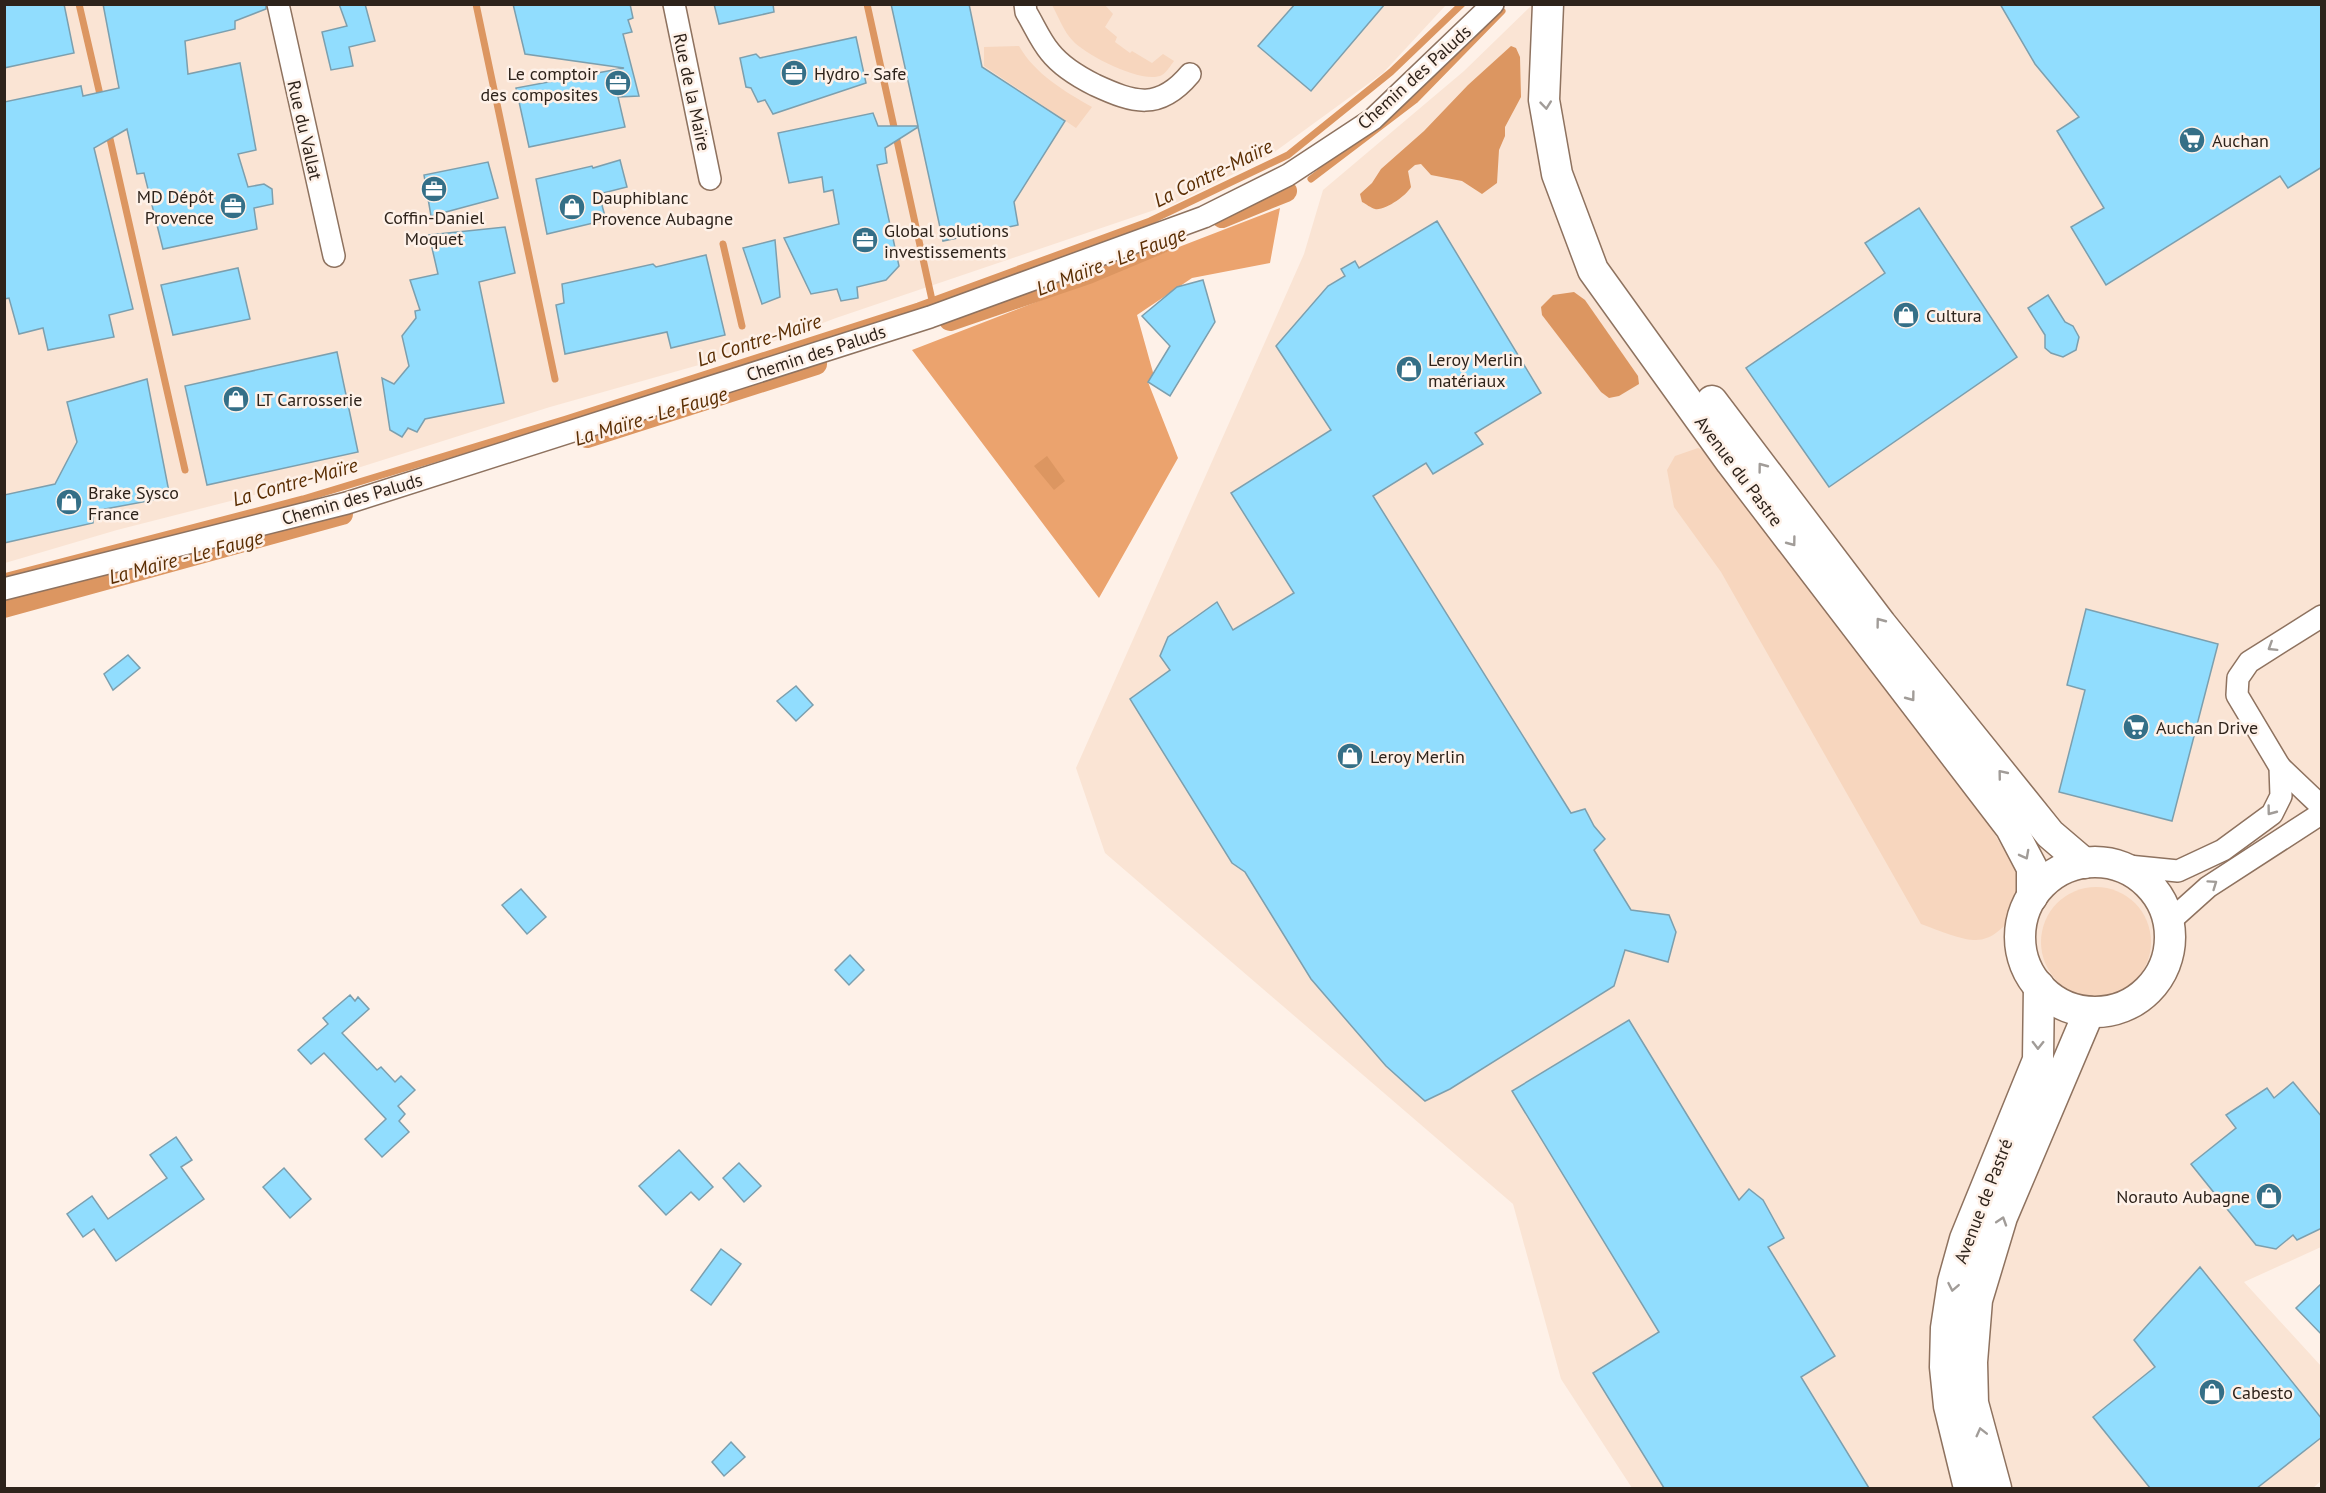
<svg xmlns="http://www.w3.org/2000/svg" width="2326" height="1493" font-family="'PT Sans',sans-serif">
	<rect width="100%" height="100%" fill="#fef1e8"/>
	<g fill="#fae4d4">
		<path d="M5,5H1446L1383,73L1269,156L1178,202L836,318L745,352L550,407L348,471L117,530L5,563Z"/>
		<path d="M1532,5H2321V1247L2244,1282L2321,1366V1481L2313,1488H1632L1561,1379L1513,1204L1105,853L1076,768L1304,254L1323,190L1464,71Z"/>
	</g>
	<g fill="#f7d6be">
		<path d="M1052,5H1105L1113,14L1105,27L1117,37L1115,42L1130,53L1132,51L1152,63L1163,54L1174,61C1171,65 1166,73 1162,75C1143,85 1086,55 1073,41C1064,32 1058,16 1052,5Z"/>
		<path d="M1019,46C1035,74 1064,91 1092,107L1076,128L984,66V47Z"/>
		<path d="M1698,448L1720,458L1973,798L2032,897C1985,948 1987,949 1921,924L1721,572L1674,507L1667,470L1675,456Z"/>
		<circle cx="2096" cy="942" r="55"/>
	</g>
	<path fill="#eba36e" d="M1280,208L1270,263L1192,278L1137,315L1154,376L1148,382L1178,458L1099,598L912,350Z"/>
	<g fill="#dc9661">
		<path d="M1511,46L1516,48L1520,57L1521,97L1505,127V136L1499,150L1497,183L1482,194L1462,181L1431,175L1421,164L1415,165L1408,171L1411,187C1407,195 1385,211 1375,209C1371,208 1366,204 1362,202L1360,194L1372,183L1381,169L1424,131L1468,85Z"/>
		<path d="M1574,292L1585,300L1638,376L1639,384L1619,396L1609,398L1601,392L1542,315L1541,307L1553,295Z"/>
		<path d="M1047,456L1065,481L1054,490L1034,466Z"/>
	</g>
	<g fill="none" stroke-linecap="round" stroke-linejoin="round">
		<g stroke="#dc9661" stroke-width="7">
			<path d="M79,4L101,99"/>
			<path d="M476,4L555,379"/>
			<path d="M867,4L932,300"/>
			<path d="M108,130L185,470"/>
			<path d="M1311,179L1415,100L1502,11"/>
			<path d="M723,244L742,326"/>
			<path d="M4,577L303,499L566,419L918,306L1150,221L1288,155L1391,72L1462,4"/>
		</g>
		<g stroke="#dc9661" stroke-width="22">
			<path d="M1222,217L1286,191"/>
			<path d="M950,320L1088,273L1167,240"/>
			<path d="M587,437L816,364"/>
			<path d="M4,607L342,514"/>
		</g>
	</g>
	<g fill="#91ddfe" stroke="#7c9fae" stroke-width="1.5">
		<path d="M4,4H64L74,53L4,68Z"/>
		<path d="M103,4H266V9L235,21V29L185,41L188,74L240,63L256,150L238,154L248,187L264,184L272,189L273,204L254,208L257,229L163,249L144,173L137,174L127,129L94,148L133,309L109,315L114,337L48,350L43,328L19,334L9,298L4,299V102L81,86L83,96L119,88Z"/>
		<path d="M339,4H365L375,41L349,47L353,66L331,70L322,32L347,26Z"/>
		<path d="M513,4H630L633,18L628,20L632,32L623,34L639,96L618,97L625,127L529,147L516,88L624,68L525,54Z"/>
		<path d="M714,4H773L774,12L719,24Z"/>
		<path d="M891,4H969L982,67L1065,121L1014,202L1018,225L943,241L918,127L885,148L887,163L877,165L899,266L886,280L857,287L858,298L841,301L837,289L811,294L784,238L839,224L833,190L824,192L822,177L789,183L778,133L873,113L878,126H918Z"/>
		<path d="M1295,4H1385L1311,91L1258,46Z"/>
		<path d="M2000,4H2322V167L2288,188L2280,176L2106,285L2071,227L2104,208L2057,131L2079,117L2035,64Z"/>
		<path d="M856,37L866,83L773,114L765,100L758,102L751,88L746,87L740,58L756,54L760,58Z"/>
		<path d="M620,160L627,187L599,194L606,220L547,234L536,179L592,166L593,168Z"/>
		<path d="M488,162L498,198L431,216L424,175Z"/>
		<path d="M1919,208L2017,357L1829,487L1746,368L1885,273L1865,243Z"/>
		<path d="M1437,221L1541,393L1475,433L1483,444L1433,474L1426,463L1373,496L1571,813L1585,809L1594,826L1605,839L1594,850L1631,910L1669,915L1676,932L1668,962L1625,950L1614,986L1450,1089L1425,1101L1386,1066L1311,979L1245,872L1232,863L1130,699L1170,670L1160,656L1168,637L1217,602L1233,630L1294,593L1231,493L1331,430L1276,346L1328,286L1345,276L1341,269L1355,261L1359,268Z"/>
		<path d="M505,227L515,273L479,282L504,403L425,419L417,432L408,428L402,437L390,430L382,378L394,384L409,366L402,336L416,318L415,311L420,310L410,280L438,274L429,235Z"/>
		<path d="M775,240L780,297L762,304L743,248Z"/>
		<path d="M706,255L725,335L671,348L667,332L565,354L556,305L564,303L562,284L653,264L656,267Z"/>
		<path d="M238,268L250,319L173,335L161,285Z"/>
		<path d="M1203,280L1215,322L1170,396L1148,382L1170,346L1142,316L1177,287Z"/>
		<path d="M2048,295L2065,322L2073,326L2079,337L2076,350L2063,357L2051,353L2045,348V335L2028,308Z"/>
		<path d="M337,352L358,452L207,485L185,386Z"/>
		<path d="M147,379L170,497L94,511L93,523L4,543V495L55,484L77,442L67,402Z"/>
		<path d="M2086,609L2218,644L2172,821L2059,792L2085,690L2067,685Z"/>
		<path d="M128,655L140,668L113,690L104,674Z"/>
		<path d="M796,686L813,705L796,721L777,701Z"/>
		<path d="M521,889L546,917L527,934L502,905Z"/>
		<path d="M850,955L864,970L849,985L835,970Z"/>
		<path d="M350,995L355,1001L358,997L369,1009L342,1033L377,1070L381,1067L395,1082L401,1076L415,1090L398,1106L405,1114L399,1121L409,1132L382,1157L365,1139L386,1119L324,1053L311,1064L298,1050L328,1024L323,1018Z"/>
		<path d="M1629,1020L1739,1200L1749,1189L1763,1200L1784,1238L1768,1247L1835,1356L1801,1377L1869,1488H1664L1593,1373L1659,1332L1512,1091Z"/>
		<path d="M2293,1082L2322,1117V1228L2297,1240L2293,1235L2276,1249L2256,1245L2191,1164L2236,1128L2226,1115L2267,1088L2274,1098Z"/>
		<path d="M176,1137L192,1160L181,1167L204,1199L116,1261L94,1229L83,1237L67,1214L92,1196L108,1219L167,1178L150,1155Z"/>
		<path d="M679,1150L713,1187L699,1200L691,1192L666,1215L639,1186Z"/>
		<path d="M739,1163L761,1186L744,1202L723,1178Z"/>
		<path d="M284,1168L311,1199L290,1218L263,1187Z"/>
		<path d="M721,1249L741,1264L711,1305L691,1290Z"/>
		<path d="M2200,1267L2322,1419V1437L2257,1488H2150L2093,1417L2155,1367L2134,1340Z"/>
		<path d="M2322,1283V1335L2296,1308Z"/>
		<path d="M731,1442L745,1457L724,1476L712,1462Z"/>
	</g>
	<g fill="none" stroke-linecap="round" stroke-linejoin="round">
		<defs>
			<g id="street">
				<path d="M278,4L334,256"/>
				<path d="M674,4L710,179"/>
				<path d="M1025,4L1026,12C1034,25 1040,40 1050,52C1061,66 1079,77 1095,85C1134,103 1159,111 1190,74"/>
				<path d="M4,589L347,503L930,317L1204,217L1288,175L1373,119L1493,4"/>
				<path d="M2280,767L2322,807"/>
				<path d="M2118,865L2178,871L2223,850L2272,814L2281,796L2280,767L2237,695L2238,678L2249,662L2322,616"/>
				<path d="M2169,922L2208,887L2322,813"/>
			</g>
			<g id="secondary">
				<path d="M1548,4L1544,100L1557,174L1593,270L1731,462L2011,828L2032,868V897"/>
				<path d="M1712,401L1881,624L2050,834L2084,863"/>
				<circle cx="2095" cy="937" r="75"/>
				<path d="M1969,1488L1949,1406L1945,1367L1946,1328L1953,1282L1965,1239L2038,1060L2039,986"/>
				<path d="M1996,1488L1973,1403L1972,1362L1977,1300L2002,1217L2089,1012"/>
			</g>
		</defs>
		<use href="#street" stroke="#8e725f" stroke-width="24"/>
		<use href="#secondary" stroke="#8e725f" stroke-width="33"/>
		<use href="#street" stroke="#fff" stroke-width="21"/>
		<use href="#secondary" stroke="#fff" stroke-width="30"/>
	</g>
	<defs><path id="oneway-chevron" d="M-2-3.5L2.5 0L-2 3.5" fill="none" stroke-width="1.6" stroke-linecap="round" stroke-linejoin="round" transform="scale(1.5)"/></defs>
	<g stroke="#a19c98">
		<use href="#oneway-chevron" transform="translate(1546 105) rotate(84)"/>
		<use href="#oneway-chevron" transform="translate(1762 467) rotate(-127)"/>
		<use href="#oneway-chevron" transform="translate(1792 542) rotate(53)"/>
		<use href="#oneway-chevron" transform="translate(1880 622) rotate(-127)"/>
		<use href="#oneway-chevron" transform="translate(2272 647) rotate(148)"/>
		<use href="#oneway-chevron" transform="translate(1911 697) rotate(53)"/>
		<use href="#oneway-chevron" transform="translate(2002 774) rotate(-129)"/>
		<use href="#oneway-chevron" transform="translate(2271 811) rotate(127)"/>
		<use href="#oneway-chevron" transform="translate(2025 855) rotate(62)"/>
		<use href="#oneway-chevron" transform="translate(2213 884) rotate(-35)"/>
		<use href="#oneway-chevron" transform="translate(2038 1045) rotate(91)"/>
		<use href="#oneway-chevron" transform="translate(2002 1221) rotate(-72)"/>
		<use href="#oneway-chevron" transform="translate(1953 1287) rotate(101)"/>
		<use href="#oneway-chevron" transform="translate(1981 1432) rotate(-104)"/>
	</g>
	<defs>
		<symbol id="office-disc" viewBox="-11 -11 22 22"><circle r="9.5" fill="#346f87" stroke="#fef1e8"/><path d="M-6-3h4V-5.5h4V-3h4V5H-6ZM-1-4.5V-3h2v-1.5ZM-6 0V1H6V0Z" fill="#fff"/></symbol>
		<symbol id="supermarket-disc" viewBox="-11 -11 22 22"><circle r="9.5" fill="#346f87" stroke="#fef1e8"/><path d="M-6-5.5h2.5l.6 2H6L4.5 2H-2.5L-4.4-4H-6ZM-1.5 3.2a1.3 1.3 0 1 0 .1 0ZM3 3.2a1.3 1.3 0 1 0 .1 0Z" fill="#fff"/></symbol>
		<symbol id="shop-disc" viewBox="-11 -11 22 22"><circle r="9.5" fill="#346f87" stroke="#fef1e8"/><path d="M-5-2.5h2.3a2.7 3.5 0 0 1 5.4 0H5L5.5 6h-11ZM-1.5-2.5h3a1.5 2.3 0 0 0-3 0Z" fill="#fff"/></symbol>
	</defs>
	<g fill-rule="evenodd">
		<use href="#office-disc" x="779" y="58" width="30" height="30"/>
		<use href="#office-disc" x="603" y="68" width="30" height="30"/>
		<use href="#supermarket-disc" x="2177" y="125" width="30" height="30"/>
		<use href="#office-disc" x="419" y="174" width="30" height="30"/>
		<use href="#office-disc" x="218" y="191" width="30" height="30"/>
		<use href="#shop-disc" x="557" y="192" width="30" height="30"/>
		<use href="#office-disc" x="850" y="225" width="30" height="30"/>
		<use href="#shop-disc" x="1891" y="300" width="30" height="30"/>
		<use href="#shop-disc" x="1394" y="354" width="30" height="30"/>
		<use href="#shop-disc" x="221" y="384" width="30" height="30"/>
		<use href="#shop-disc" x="54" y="487" width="30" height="30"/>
		<use href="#supermarket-disc" x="2121" y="712" width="30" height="30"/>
		<use href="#shop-disc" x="1335" y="741" width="30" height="30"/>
		<use href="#shop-disc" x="2254" y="1181" width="30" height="30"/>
		<use href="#shop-disc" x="2197" y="1377" width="30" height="30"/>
	</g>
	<g text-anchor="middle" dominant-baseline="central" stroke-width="5" stroke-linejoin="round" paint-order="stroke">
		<g font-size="18" fill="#2e231b" stroke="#fef1e8" text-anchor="start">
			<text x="598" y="73" text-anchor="end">Le comptoir<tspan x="598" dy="21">des composites</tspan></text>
			<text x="814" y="73">Hydro - Safe</text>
			<text x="2212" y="140">Auchan</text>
			<text x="214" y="196" text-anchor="end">MD Dépôt<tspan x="214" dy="21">Provence</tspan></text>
			<text x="592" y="197">Dauphiblanc<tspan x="592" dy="21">Provence Aubagne</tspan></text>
			<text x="434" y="217" text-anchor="middle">Coffin-Daniel<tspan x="434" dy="21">Moquet</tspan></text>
			<text x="884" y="230">Global solutions<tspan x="884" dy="21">investissements</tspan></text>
			<text x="1926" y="315">Cultura</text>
			<text x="1428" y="359">Leroy Merlin<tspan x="1428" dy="21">matériaux</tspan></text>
			<text x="256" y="399">LT Carrosserie</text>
			<text x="88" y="492">Brake Sysco<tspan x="88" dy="21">France</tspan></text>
			<text x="2156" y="727">Auchan Drive</text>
			<text x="1370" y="756">Leroy Merlin</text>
			<text x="2250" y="1196" text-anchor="end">Norauto Aubagne</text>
			<text x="2232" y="1392">Cabesto</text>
		</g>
		<g font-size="18" fill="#2e231b" stroke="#fef1e8">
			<text transform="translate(1414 77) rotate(-42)">Chemin des Paluds</text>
			<text transform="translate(692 92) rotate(78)">Rue de la Maïre</text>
			<text transform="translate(305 130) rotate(77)">Rue du Vallat</text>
			<text transform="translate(816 353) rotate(-18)">Chemin des Paluds</text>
			<text transform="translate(1739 471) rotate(53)">Avenue du Pastre</text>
			<text transform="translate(352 499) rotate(-16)">Chemin des Paluds</text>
			<text transform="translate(1983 1201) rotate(-69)">Avenue de Pastré</text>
		</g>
		<g font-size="20" font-style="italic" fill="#5b2e03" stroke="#fef1e8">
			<text transform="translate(1213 173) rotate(-26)">La Contre-Maïre</text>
			<text transform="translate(1111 261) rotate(-21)">La Maïre - Le Fauge</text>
			<text transform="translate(759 340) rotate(-18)">La Contre-Maïre</text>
			<text transform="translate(651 416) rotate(-17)">La Maïre - Le Fauge</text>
			<text transform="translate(295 482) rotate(-16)">La Contre-Maïre</text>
			<text transform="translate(186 557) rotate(-15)">La Maïre - Le Fauge</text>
		</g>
	</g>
	<rect width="2326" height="1493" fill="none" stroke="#2e231b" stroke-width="12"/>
</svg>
